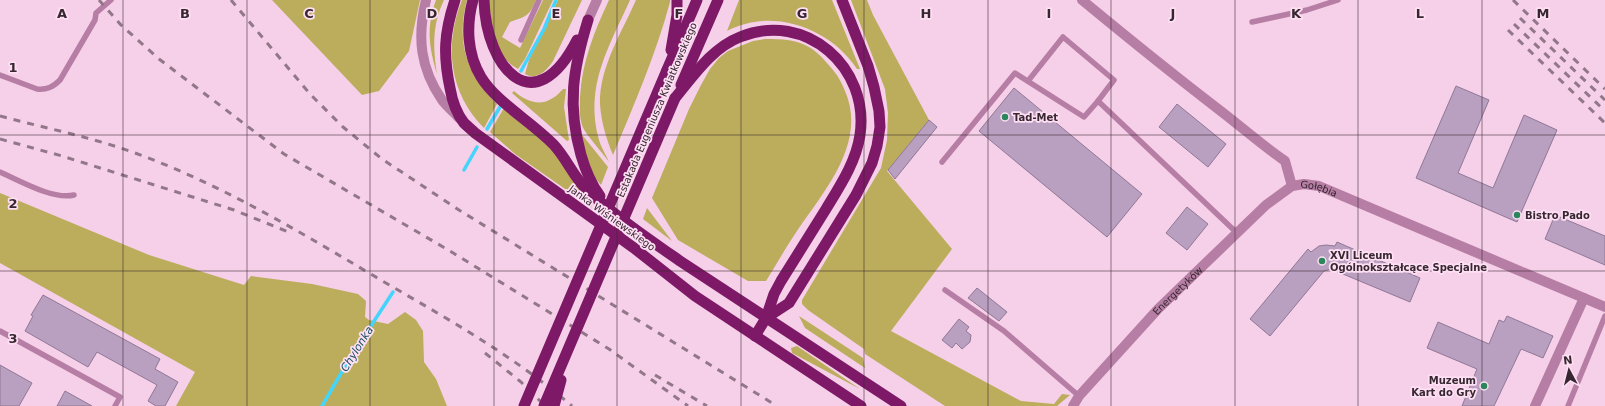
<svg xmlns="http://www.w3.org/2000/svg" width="1605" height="406" font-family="'DejaVu Sans',sans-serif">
	<rect width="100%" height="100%" fill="#f6cfe8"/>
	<g fill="#bbad5b">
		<path d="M272,0H420L409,51L379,91L362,95Z"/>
		<path d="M436,0H444C432,25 433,47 437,74C429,47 426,27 436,0Z"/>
		<path d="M462,0H467C456,41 466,74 497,104L484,128C449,93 444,45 462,0Z"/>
		<path d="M489,0H536C529,17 526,16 510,22L502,37L520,48L543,0H553L525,59L518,69C493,56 491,25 489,0Z"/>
		<path d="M558,0H582L553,61C547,70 537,81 525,74L529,60Z"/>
		<path d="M609,0H630C609,47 584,86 599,140C601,147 606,155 609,162C604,154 584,133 582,125C579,116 580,106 580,97C582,62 594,32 609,0Z"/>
		<path d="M636,0H670V2C656,54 634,105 613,155C606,138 601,121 600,104C599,68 622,32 636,0Z"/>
		<path d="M739,0H832L860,69H857C830,28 772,7 727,31Z"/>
		<path d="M851,0H867L873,15L929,120L887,171L952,249L891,331L1021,401L1054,404L1062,394L1070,395L1057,406H945L865,354L864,349L808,310L802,304V300L881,168L887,140L888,113L885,89Z"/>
		<path d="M765,39C800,39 811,43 833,70C839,77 842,84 845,91C868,144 822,193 795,234C785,249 776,265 766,281H748L678,240L652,198L689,109L701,85L710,69L719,58L728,51L753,41Z"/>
		<path d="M563,89H566L564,107L569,140L567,141L512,93L514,91C524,100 539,107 551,99C556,97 560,92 563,89Z"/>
		<path d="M504,108L548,143L594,201L591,207L515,154L490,132Z"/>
		<path d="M579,131L608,167L601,185L591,173Z"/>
		<path d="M0,193L149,255L244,285L251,276L312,284L358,294L366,301L365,317L369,320L388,324L405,312L416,320L423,331L424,362L436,379L447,406H176L195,372L0,263Z"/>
		<path d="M647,208L672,241L643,219Z"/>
		<path d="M799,316L863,358L865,368L805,328Z"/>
		<path d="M797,346L860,389L792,353L791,348Z"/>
	</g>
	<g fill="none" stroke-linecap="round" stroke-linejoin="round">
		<g stroke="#43d5fb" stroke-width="3.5">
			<path d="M521,71L544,29L556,0"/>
			<path d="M487,129L500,107"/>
			<path d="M464,170L477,147"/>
			<path d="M322,406L350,358L393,292"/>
		</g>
	</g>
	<g fill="#b99fc0" stroke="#907897">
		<path d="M1456,86L1489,100L1458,173L1493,188L1524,115L1557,130L1517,222L1416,178Z"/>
		<path d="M1014,88L1142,194L1107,237L979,131Z"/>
		<path d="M1177,104L1226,144L1208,167L1159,127Z"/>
		<path d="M929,120L937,127L895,179L888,170Z"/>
		<path d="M1187,207L1208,224L1187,250L1166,233Z"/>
		<path d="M1555,215L1605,236V265L1545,239Z"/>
		<path d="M1337,242L1420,278L1410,302L1331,269L1324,271L1270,336L1250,319L1308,249L1311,252L1319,246L1326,245L1335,246Z"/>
		<path d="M977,288L1007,312L999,321L968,298Z"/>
		<path d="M43,295L160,359L155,369L178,382L165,406H156L148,401L157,385L97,352L88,367L25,331L33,316L31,315Z"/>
		<path d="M1507,316L1553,336L1543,358L1521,349L1494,406H1462L1477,369L1427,348L1438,322L1489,344L1499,320L1504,322Z"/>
		<path d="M959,319L969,327L966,331L971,335L970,342L962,349L956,343L952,348L942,340Z"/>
		<path d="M0,365L32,383L19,406H0Z"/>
		<path d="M65,391L92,406H57Z"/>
	</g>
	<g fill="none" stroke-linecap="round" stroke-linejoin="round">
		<g stroke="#b67ea4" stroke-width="5.5">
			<path d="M1252,22L1307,10L1338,0"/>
			<path d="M521,40L539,0"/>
			<path d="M0,75L37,89C47,90 53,87 60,80L95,20L96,13L111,0"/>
			<path d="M1028,81L1063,37L1114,80L1098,101"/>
			<path d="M942,162L1015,73L1084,117L1098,101L1237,233"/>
			<path d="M0,172C20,181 53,200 74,195"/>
			<path d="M945,290L1004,331L1079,396"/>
			<path d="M0,331L120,397L115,406"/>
			<path d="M1568,406L1605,316"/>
		</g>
		<g stroke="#b67ea4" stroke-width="10">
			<path d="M426,0C417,37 420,68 442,100C447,107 454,112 459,118"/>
			<path d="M1082,0C1128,38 1175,76 1222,112C1244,129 1263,146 1285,161L1292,186"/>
			<path d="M588,20L597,0"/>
			<path id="s1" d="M1073,406L1079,396L1158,309L1266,205L1292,186L1304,184L1319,186L1605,307"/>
			<path d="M1535,406L1584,298"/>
		</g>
		<g stroke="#7e1967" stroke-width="11">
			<path d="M455,0C444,33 443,55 450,88C452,100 457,114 464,123C467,126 472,130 475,133L634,248L695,296L861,406"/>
			<path d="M473,0C466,25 467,54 481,77C496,102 532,122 554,145C567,159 574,178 588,191C615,216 650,240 680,261L901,406"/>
			<path d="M484,0C486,68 534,124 577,40"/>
			<path d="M588,20C573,69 567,105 581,155C585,169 591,184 600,196"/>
			<path d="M671,50L677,15V0"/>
			<path d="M667,70L697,0"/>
			<path d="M681,85L718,0"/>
			<path d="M675,98C694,75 712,48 740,37C806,10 870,68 860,135C856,162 840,186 826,209C811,233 796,257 781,281L774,294L766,318L755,336"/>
			<path d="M766,318L789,303L856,195L872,163L877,146L880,127L879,111L874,87L868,66L842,0"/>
		</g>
		<g stroke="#917788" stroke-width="3" stroke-dasharray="7 7" stroke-linecap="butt">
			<path d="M99,0L121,25L159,59L284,154L450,251L609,349L688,406"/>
			<path d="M231,0L310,94L343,127L382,159L459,210L777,406"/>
			<path d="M1513,0L1605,89"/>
			<path d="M1520,18L1605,100"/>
			<path d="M1514,24L1605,111"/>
			<path d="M1508,30L1605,123"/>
			<path d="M0,116C45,128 91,137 135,153C226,186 308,237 391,286C455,323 516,358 572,406"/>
			<path d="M0,139L62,156L234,210L291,233"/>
			<path d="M485,353L521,382L545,406"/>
			<path d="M655,375L707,406"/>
		</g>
		<g stroke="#7e1967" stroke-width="11">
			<path d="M524,406L667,70"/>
			<path d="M544,406L675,98"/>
			<path d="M554,406L561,380"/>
		</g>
	</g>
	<path fill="none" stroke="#362731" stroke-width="1" stroke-opacity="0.55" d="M123,0V406M247,0V406M370,0V406M494,0V406M617,0V406M741,0V406M864,0V406M988,0V406M1111,0V406M1235,0V406M1358,0V406M1482,0V406M0,135H1605M0,271H1605"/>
	<g fill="#2c865c" stroke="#fedff3" stroke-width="1.5">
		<circle cx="1005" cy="117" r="4"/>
		<circle cx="1517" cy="215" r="4"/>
		<circle cx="1322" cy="261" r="4"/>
		<circle cx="1484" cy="386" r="4"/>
	</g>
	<g text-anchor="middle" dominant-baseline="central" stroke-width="3.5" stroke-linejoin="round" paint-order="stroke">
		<g font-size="10" fill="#362731" stroke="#fedff3">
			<text transform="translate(657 110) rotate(-67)">Estakada Eugeniusza Kwiatkowskiego</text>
			<text stroke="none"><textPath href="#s1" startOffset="339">Gołębia</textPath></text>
			<text transform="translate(612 218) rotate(36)">Janka Wiśniewskiego</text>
			<text stroke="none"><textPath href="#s1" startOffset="156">Energetyków</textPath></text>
		</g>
		<g font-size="10" font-weight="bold" fill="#362731" stroke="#fedff3" text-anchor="start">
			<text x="1013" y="117">Tad-Met</text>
			<text x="1525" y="215">Bistro Pado</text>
			<text x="1330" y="255">XVI Liceum<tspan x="1330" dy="12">Ogólnokształcące Specjalne</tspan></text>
			<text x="1476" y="380" text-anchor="end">Muzeum<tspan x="1476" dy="12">Kart do Gry</tspan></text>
		</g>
		<g font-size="11" font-style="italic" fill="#165261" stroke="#fedff3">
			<text transform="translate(357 349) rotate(-58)">Chylonka</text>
		</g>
	</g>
	<g font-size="13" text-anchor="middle" font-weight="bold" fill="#362731" stroke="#fedff3" stroke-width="3.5" stroke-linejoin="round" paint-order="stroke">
		<text x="62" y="18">A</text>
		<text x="185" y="18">B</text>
		<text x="309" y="18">C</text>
		<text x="432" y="18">D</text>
		<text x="556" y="18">E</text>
		<text x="679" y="18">F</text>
		<text x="802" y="18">G</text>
		<text x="926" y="18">H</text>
		<text x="1049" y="18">I</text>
		<text x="1173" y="18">J</text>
		<text x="1296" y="18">K</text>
		<text x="1420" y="18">L</text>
		<text x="1543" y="18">M</text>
		<text x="13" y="72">1</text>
		<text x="13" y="208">2</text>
		<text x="13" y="343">3</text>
	</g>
	<g transform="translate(1569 370) rotate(353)" stroke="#fedff3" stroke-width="3" paint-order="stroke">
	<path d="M0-3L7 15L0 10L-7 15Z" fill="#362731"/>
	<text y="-6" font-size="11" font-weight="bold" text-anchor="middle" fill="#362731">N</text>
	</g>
</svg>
